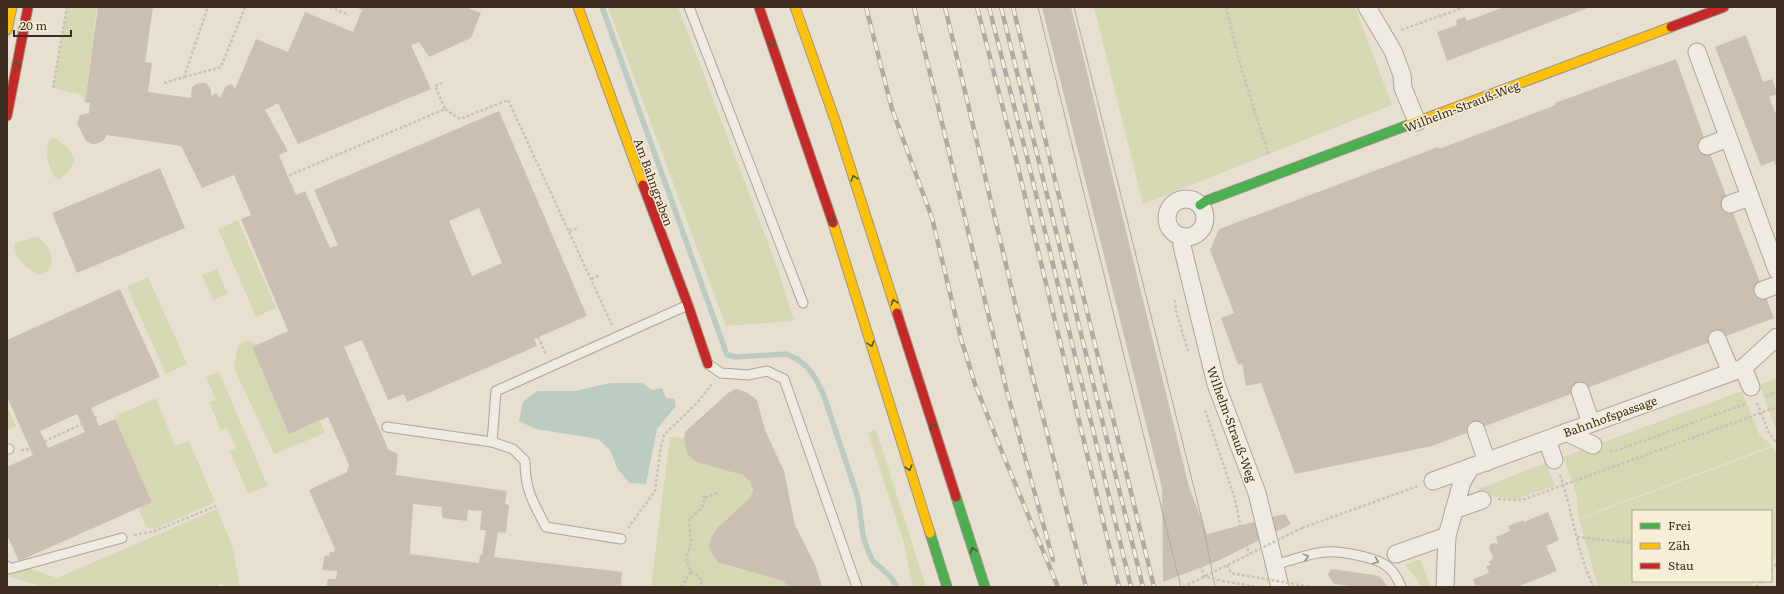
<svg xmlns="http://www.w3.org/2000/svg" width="1784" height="594" font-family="Literata,serif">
	<rect width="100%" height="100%" fill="#e7e0d1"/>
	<g fill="#d6d7b3">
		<path d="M67,7H97L85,102L81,95L53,88Z"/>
		<path d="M608,7H678L779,272L794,321L726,326Z"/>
		<path d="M1094,7H1355L1392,105L1143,204Z"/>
		<path d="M55,138C65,145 73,150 74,163L64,176L60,179L54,177C48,164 44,153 50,139Z"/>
		<path d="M238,220L276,308L256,317L218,229Z"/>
		<path d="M38,237C52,247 60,270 39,275C28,269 12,257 15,243Z"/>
		<path d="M217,269L228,294L213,300L202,275Z"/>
		<path d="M148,277L187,364L166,374L127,287Z"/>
		<path d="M251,341L256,345L252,347L289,434L320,421L325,433L274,454L234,368L238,346L243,342Z"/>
		<path d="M219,372L268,486L248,494L230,451L236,448L227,428L221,431L209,402L216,400L206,377Z"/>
		<path d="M1777,378V431L1759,385Z"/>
		<path d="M1742,391L1759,434L1772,446L1579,518L1576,493L1563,457Z"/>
		<path d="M156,398L175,446L189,441L215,502L155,529L146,527L139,510L141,509L140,507L152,501L114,417Z"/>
		<path d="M7,406L16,426L7,430Z"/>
		<path d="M876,430L926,587H913L904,543L868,432Z"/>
		<path d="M670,437L684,438L687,454C690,457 693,460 696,462C712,470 751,467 752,490C754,511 697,524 712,555C722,574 774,568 789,587H651Z"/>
		<path d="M1773,447L1777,454V556L1771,563V511H1633V581H1755L1750,587H1598L1579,519Z"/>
		<path d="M1546,463L1555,486L1515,499L1489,496L1482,498L1478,489Z"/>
		<path d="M217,509L232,545L240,587L219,584L217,587H44L7,576L28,568L57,578Z"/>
		<path d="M1420,559L1431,587H1420L1418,581L1405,565Z"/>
	</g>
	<path fill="#bcccc2" d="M610,383H642L652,390L662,388L666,398L674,399L676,406L657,429L646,484L629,483L617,468L610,450L598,439L536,429L519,421L523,402L537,391H575Z"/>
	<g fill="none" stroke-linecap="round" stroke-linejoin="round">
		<path stroke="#bcccc2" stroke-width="5.5" d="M602,7L727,355L736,357L786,354L797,359L807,367L816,379L824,396L858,498L863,535L868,551L873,561L890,576L897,587"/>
	</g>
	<g fill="#cbbfb2" fill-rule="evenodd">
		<path d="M98,7H153L145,62L152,63L148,92L191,98L192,87L198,83H206L211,89V96L216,93L220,98L226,86L232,84L235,89L256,39L288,52L305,12L353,32L362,10L356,7H465L481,13L471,38L429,57L419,42L411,45L431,89L298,144L278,103L265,110L288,151L279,155L296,195L305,191L330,248L338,245L314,190L499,111L587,316L534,339L537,346L407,402L404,394L388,400L362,340L344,347L388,449L398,454L396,475L507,491L505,504L509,505L506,533L498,532L494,557L622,572L621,585L636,587H326L328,579H336L337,571L322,570L325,555L329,556L330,552H334L335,549L309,490L347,472L349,465L328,417L289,434L252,347L288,331L241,219L251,215L234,175L202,188L181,146L107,135L103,141L96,144H92L86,141L77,123L80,115L89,113L90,103L85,102ZM479,208L502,263L472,276L449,221ZM413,504L442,507V518L467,521L468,510L482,511L480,530H486L482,555H480L479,563L410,554Z"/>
		<path d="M1042,7H1071L1189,487L1207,534L1285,514L1291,524L1220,560L1163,582L1162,488Z"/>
		<path d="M1504,7H1590L1447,61L1437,32L1457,25L1456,20L1461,18L1465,17L1467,21Z"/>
		<path d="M1746,35L1763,82L1772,79L1777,92V94L1769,97L1775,112H1777V169L1774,161L1761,166L1715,47Z"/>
		<path d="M1676,59L1707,146L1774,318L1432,446L1295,474L1261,383L1246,386L1242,363L1238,365L1221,318L1234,313L1210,250L1219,229L1438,147L1439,149L1556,105L1555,103Z"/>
		<path d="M160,168L185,228L77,273L52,213Z"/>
		<path d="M120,289L160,377L91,408L99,426L115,419L152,502L19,561L7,535V467L33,455L7,397V340ZM77,414L85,432L48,448L40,431Z"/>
		<path d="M736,389L746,392L757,400L765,430L784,471L795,525L816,567L822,587H789L783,581L774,578L719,563L713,556L709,547L711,537L717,528L749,499L753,491L750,482L743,475L696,462L687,454L684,438L685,432L728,393Z"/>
		<path d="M1548,512L1559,540L1546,546L1557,571L1517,587H1476L1473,579L1489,573L1486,566L1491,565L1489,562L1493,558L1489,548L1491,544L1495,543L1498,544L1496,537L1510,531L1508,526L1523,520L1524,522Z"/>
		<path d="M1332,569L1374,575L1380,577L1388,587H1357L1334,584L1328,575L1330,570Z"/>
	</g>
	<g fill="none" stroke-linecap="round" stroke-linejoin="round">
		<defs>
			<g id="lane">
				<path d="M689,7L803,303"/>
				<path d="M708,364L721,373L748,375L767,371L784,379L857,587"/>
				<path d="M387,427L492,442L513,449L525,461C525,490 533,502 546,527L621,539"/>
				<path d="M492,442L496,391L688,305"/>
				<path d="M7,449H9"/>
				<path d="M1274,565C1291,561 1309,553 1325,552C1340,551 1377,557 1388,567C1394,572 1398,579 1401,587"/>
				<path d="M7,566L9,569L122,538"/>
			</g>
			<g id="street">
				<path d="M1367,7L1393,51L1402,75L1403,88L1417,122"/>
				<path d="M1697,52L1777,270"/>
				<path d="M1707,146L1728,138"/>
				<circle cx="1186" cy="218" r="19"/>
				<path d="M1730,204L1750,197"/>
				<path d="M1183,237L1182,246L1216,384L1257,493L1280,587"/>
				<path d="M1763,290L1777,285"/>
				<path d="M1717,339L1731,372"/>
				<path d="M1743,368L1751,387"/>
				<path d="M1580,391L1591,423"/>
				<path d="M1476,430L1487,462"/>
				<path d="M1566,432L1593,445"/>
				<path d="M1547,440L1554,460"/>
				<path d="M1433,481L1743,368L1777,337"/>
				<path d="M1454,510L1482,500"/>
				<path d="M1396,554L1447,536"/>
				<path d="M1445,587L1447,536L1462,482L1471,467"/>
			</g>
			<g id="fast">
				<path d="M1200,205L1206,201L1408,125"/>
				<path d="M956,497L985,587"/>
				<path d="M930,533L947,587"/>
			</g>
			<g id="slow">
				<path d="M578,7L643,185"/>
				<path d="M795,7L836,123L897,313"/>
				<path d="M7,30L12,7"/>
				<path d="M1408,125L1671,27"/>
				<path d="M833,223L930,533"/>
			</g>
			<g id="jam">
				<path d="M759,7L833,223"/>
				<path d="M1671,27L1724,7"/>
				<path d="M7,116L28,7"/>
				<path d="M643,185L688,305L708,364"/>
				<path d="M897,313L956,497"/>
			</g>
		</defs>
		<use href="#lane" stroke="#ada599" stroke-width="11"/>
		<use href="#street" stroke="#ada599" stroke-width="19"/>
		<use href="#fast" stroke="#9c958a" stroke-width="11"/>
		<use href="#slow" stroke="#9c958a" stroke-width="11"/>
		<use href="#jam" stroke="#9c958a" stroke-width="11"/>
		<g stroke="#c8c2b9" stroke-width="2.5" stroke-dasharray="3 2" stroke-linecap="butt">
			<path d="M330,7L349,15"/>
			<path d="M1226,7L1241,68L1269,156"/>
			<path d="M1401,30L1465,7"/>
			<path d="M184,77L221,67L245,7"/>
			<path d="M164,83L184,77L208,7"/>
			<path d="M53,88L67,7"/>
			<path d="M1614,105L1611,98L1623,94"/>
			<path d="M445,109L460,119L508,100L612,325"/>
			<path d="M1541,193L1561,214"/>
			<path d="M243,195L445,109L435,86L442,83"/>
			<path d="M569,231L578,228"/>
			<path d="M1611,238L1640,252"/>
			<path d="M1580,274L1576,257L1589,271"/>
			<path d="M591,279L600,275"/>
			<path d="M1175,300L1176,311L1188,351"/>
			<path d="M1443,316L1475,304L1474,301"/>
			<path d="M538,337L546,355"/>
			<path d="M1766,396L1777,392"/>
			<path d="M1757,403L1768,431L1777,444"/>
			<path d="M1205,410L1235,499L1243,539L1250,554"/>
			<path d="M21,450H26L99,416"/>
			<path d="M1610,451L1618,450L1745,404"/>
			<path d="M1560,475C1573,511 1576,552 1594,587"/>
			<path d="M1178,496L1189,494L1203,535L1195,549"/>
			<path d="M705,498L717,493"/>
			<path d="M1498,499L1514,500L1525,499L1777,407"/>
			<path d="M628,528L655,491L661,446L664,435L698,402L712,384"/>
			<path d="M1302,528L1418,486"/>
			<path d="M134,535L155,531L216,506"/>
			<path d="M1195,536V549"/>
			<path d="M1577,537L1633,543"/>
			<path d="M1181,540L1195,549"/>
			<path d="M1771,570L1777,563"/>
			<path d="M691,572L699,576L703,587"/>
			<path d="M1222,581L1258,587"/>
			<path d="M681,587L691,572L686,560L691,542L689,520L702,507L705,498L701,494"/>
			<path d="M1314,587H1325"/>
			<path d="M1374,587L1379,577"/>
			<path d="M1756,587L1761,581"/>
		</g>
		<use href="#lane" stroke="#efebe3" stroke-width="9"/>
		<use href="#street" stroke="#efebe3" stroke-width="17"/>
		<use href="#fast" stroke="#4caf50" stroke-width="9"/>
		<use href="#slow" stroke="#ffc107" stroke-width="9"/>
		<use href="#jam" stroke="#c62828" stroke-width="9"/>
		<g stroke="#afaaa2" stroke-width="1">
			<path d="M1038,7L1181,587"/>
			<path d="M1074,7L1203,524L1215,587"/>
		</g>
		<defs>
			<g id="rail">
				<path d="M866,7L892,109L932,218L961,339L975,384L1002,452L1058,587"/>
				<path d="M914,7L1006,388L1053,560"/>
				<path d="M945,7L1029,362L1086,587"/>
				<path d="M977,7L1017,163L1119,587"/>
				<path d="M989,7L1027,157L1131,587"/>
				<path d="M1001,7L1143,587"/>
				<path d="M1013,7L1154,587"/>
			</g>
		</defs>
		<use href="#rail" stroke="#afaaa2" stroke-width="4.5"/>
		<use href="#rail" stroke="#f7eed8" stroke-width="3" stroke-dasharray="9" stroke-linecap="butt"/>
		<g stroke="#c8c2b9" stroke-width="2.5" stroke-dasharray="3 2" stroke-linecap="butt">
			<path d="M1188,538L1195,549L1204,576L1222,581"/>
			<path d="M1227,565L1231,573L1311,587"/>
			<path d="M1183,587L1302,528"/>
		</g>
	</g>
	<defs><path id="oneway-chevron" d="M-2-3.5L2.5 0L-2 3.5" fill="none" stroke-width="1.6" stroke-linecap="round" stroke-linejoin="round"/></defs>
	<g stroke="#425b31">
		<use href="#oneway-chevron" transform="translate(772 44) rotate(71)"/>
		<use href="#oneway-chevron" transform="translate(17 64) rotate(-79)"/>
		<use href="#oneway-chevron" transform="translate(854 178) rotate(-108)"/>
		<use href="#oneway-chevron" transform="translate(832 220) rotate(72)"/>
		<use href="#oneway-chevron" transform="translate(894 302) rotate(-108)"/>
		<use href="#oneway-chevron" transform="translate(871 344) rotate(73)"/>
		<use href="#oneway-chevron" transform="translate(933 426) rotate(-108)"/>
		<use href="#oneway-chevron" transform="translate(909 468) rotate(73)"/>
		<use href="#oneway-chevron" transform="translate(973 550) rotate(-108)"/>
	</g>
	<g stroke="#968c82">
		<use href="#oneway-chevron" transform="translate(1306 557) rotate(-15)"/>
		<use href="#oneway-chevron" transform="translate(1376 561) rotate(21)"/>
	</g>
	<g text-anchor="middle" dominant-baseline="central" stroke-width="3" stroke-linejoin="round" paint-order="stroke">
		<g font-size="12" fill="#3d2e20" stroke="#f7eed8">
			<text transform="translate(1462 106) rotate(-21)">Wilhelm-Strauß-Weg</text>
			<text transform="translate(654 182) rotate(70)">Am Bahngraben</text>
			<text transform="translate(1610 416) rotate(-20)">Bahnhofspassage</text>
			<text transform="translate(1232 424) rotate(70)">Wilhelm-Strauß-Weg</text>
		</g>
	</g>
	<rect width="1784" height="594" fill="none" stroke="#3d2e20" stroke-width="16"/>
	<rect x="1632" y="510" width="140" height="72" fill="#f7eed8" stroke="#ada18e"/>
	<rect x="1640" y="523" width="20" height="6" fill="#4caf50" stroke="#ada18e"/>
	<text x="1668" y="530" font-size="12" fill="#3d2e20">Frei</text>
	<rect x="1640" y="543" width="20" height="6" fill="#ffc107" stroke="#ada18e"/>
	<text x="1668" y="550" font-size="12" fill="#3d2e20">Zäh</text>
	<rect x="1640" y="563" width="20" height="6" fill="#c62828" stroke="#ada18e"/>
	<text x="1668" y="570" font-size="12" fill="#3d2e20">Stau</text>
	<path d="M14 30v6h57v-6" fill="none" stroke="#3d2e20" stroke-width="2"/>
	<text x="20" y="30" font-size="12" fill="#3d2e20" stroke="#f7eed8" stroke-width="3" paint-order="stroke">20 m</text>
</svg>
